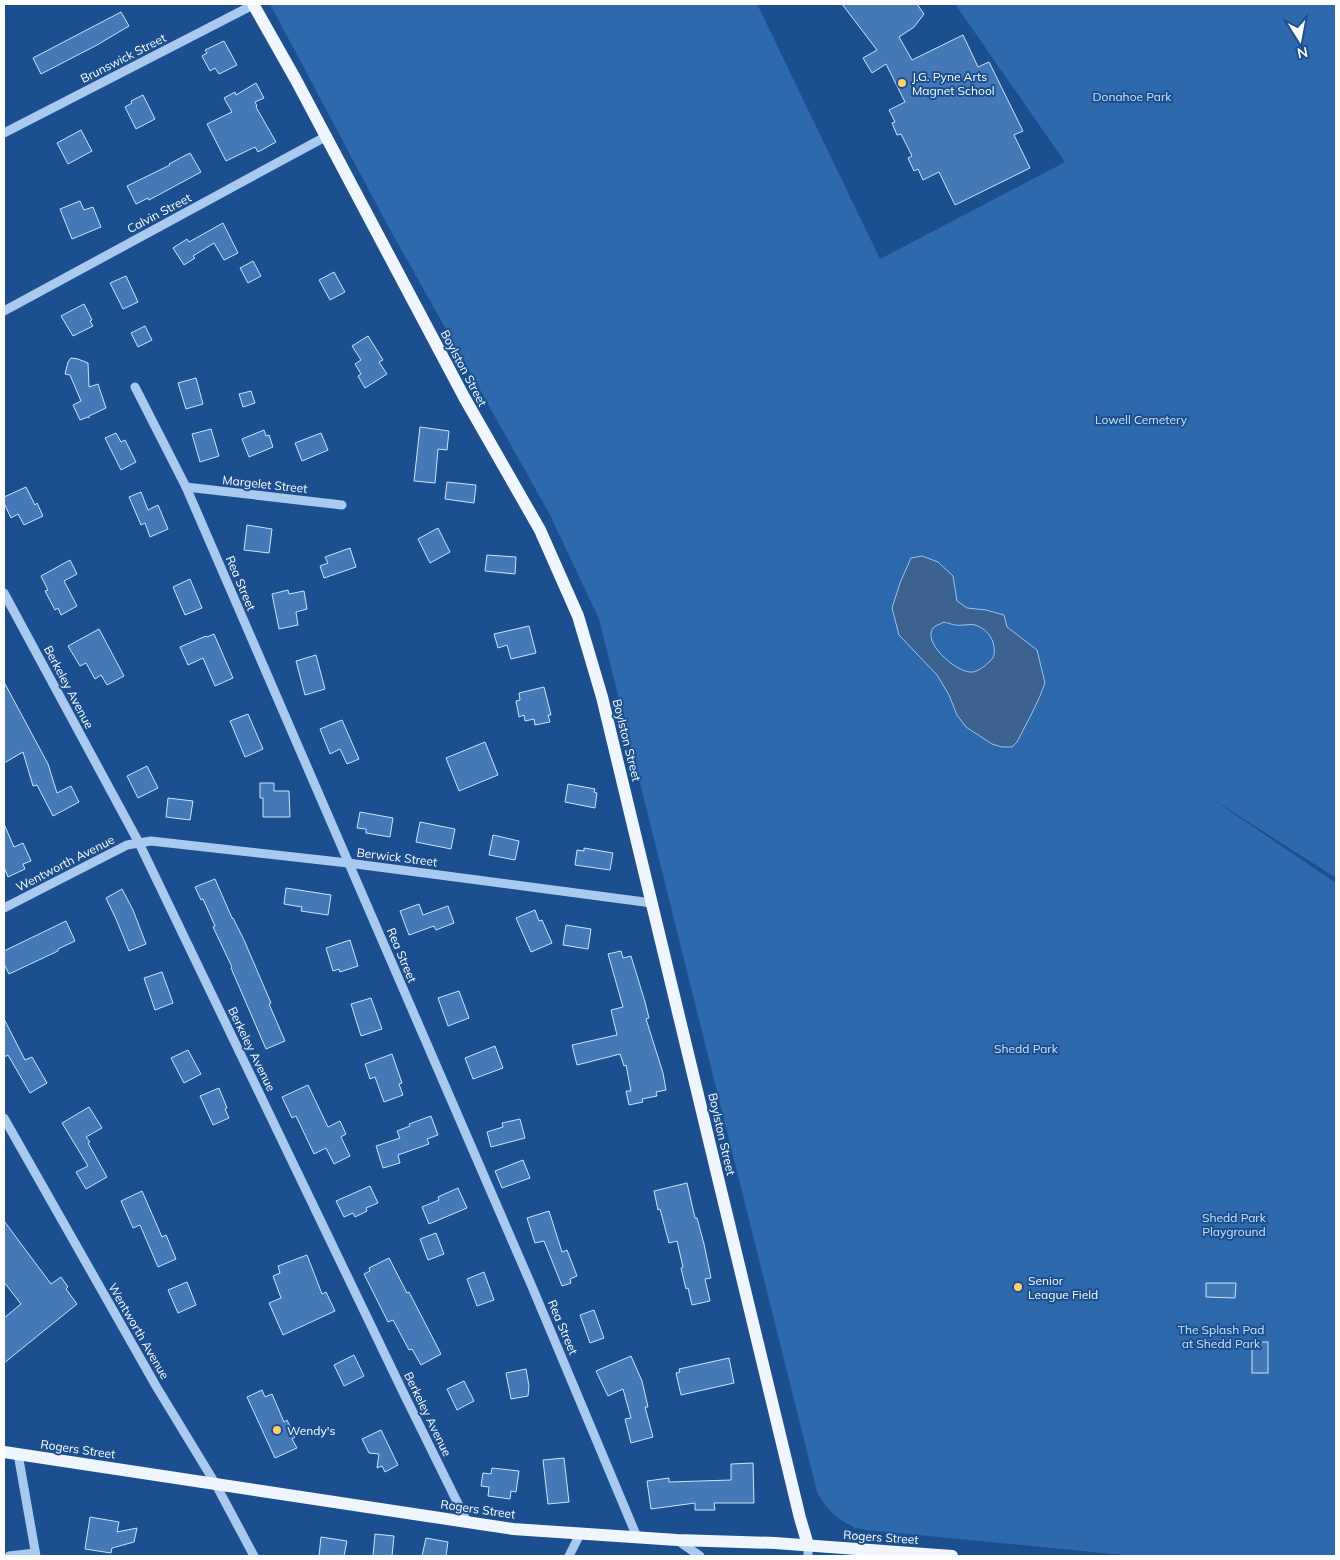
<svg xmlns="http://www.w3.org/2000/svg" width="1340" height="1560" font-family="Mulish,sans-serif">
	<rect width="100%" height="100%" fill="#1b4f8f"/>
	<path fill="#2e69ad" d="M270,4H757L880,259L1065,162L955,4H1336V878L1208,796L1336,883V1556H1134L866,1530L856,1528L854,1529V1527C837,1520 825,1508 817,1492L599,619L550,515L387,224Z"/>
	<path fill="#3c6290" stroke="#9cc4f0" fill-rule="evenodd" d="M922,556L938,562L953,576L957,601L967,608L986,610L1004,615L1007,627L1037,650L1045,683L1040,696L1032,713L1017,742L1012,747H1002L992,744L966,727L957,715L949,695L937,675L899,635L892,608L900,583L911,558ZM944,622C951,624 956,626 963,625C967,625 971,624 975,625C985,628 993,637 994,647C995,653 994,658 990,661C985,666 977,673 970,672C956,672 920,641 934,627C936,625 941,624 944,622Z"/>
	<g fill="#4478b7" stroke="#cfe3fa">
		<path d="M842,4H917L924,14L914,27L899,37L912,60L963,35L978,67L989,62L1023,131L1014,135L1030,168L955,205L939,172L923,180L918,169L914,171L908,158L912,156L901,134L897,135L892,123L895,122L889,110L905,102L886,64L872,73L863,58L877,50Z"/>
		<path d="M121,12L129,26L97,45L41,74L33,58Z"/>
		<path d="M224,41L237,65L219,74L215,68L210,71L202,56L207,53L205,50Z"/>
		<path d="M256,83L264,98L255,102L257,106L256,107L276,142L258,152L255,147L226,161L207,124L232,112L224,98L235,92L236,95Z"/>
		<path d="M143,95L155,119L136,129L125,107L132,103L131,101Z"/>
		<path d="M81,130L92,151L68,164L57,143Z"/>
		<path d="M190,153L201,172L149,200L148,198L136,204L127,186L170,165L169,164Z"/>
		<path d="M80,201L84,210L93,207L101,227L72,239L60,209Z"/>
		<path d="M223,223L238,253L224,260L214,243L193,256L195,258L184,265L173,248L187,239L189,242Z"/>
		<path d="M253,261L261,276L248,283L240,268Z"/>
		<path d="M334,272L345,292L330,300L319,280Z"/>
		<path d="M126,276L138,302L123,309L110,283Z"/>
		<path d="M84,304L92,320L90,321L93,326L73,336L61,316Z"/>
		<path d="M145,326L152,340L138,347L131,333Z"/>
		<path d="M368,336L383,360L379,362L387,374L365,388L358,376L361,374L355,364L361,360L352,346Z"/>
		<path d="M71,358L78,359L88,363L89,387L98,384L106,408L89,416V418L88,417L80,420L73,405L81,401L70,375L65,374L68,362Z"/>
		<path d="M196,378L203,404L186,409L178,383Z"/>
		<path d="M251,391L255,403L243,407L239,394Z"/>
		<path d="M420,427L449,431L447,450L438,449L435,483L414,481Z"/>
		<path d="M211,429L219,456L200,462L192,434Z"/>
		<path d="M264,430L266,436L269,435L273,447L249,457L242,439Z"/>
		<path d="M116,433L121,442L125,440L136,462L121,470L105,438Z"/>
		<path d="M321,433L328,450L302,461L295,443Z"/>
		<path d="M447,482L476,485L474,503L445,499Z"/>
		<path d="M26,487L35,505L37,503L43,516L24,525L18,514L11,518L4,503V497Z"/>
		<path d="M141,492L148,510L158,505L168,529L150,537L145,523L141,525L129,497Z"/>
		<path d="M247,525L272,529L269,553L244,550Z"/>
		<path d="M438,528L450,552L430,563L418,539Z"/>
		<path d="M350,548L356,567L324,578L320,566L328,563L325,557Z"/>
		<path d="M487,555L516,557L515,574L485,571Z"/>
		<path d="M70,560L77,574L64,581L77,606L61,615L58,608L55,610L45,591L48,590L41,576Z"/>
		<path d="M190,579L202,608L185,615L173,587Z"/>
		<path d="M288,590L289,594L304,591L307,609L296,612L298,625L279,629L272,594Z"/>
		<path d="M529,626L536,653L511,659L507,645L498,648L494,634Z"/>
		<path d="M99,629L124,676L107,685L101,675L95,679L86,663L80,666L68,646Z"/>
		<path d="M214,634L233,678L215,686L203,658L188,665L180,647L206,636L207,637Z"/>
		<path d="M316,655L325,689L305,695L296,661Z"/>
		<path d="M4,682L48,764L57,793L71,786L79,802L53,816L37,785L33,786L23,752L4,763Z"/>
		<path d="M544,687L551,715H548L550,722L535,725L534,719L525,721L524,715L519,717L516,701L520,700L519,693Z"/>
		<path d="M248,714L263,749L245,757L230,721Z"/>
		<path d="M342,720L359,759L347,764L340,749L330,754L320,729Z"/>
		<path d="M485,742L498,775L459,791L446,758Z"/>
		<path d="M147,766L158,788L138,798L127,776Z"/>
		<path d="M260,783H274V791H289L290,817H263V798H260Z"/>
		<path d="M568,784L595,789L594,792L597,793L595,808L565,802Z"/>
		<path d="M168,798L193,801L190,820L166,817Z"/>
		<path d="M360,812L393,818L390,837L366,833V829L357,828Z"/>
		<path d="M420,822L455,829L451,849L416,842Z"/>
		<path d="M4,824L14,847L23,843L31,861L23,864L25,869L8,877L4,867Z"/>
		<path d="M493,835L519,841L515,860L489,855Z"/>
		<path d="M584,848L613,853L610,870L575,865L577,850L584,851Z"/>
		<path d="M215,879L232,918H233L244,940L271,1003L269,1004L285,1041L266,1049L231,968L232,967L213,927L215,926L203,899L201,900L195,887Z"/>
		<path d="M286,888L331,895L328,915L301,911L302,907L284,904Z"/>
		<path d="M122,889L133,910L146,944L129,951L116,919L106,898Z"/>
		<path d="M419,904L423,915L448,906L454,923L436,930L434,926L409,935L400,911Z"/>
		<path d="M535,910L539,921L542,920L552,943L531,952L516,918Z"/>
		<path d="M66,921L75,941L58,949V951L9,974L4,964V951Z"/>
		<path d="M566,925L591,929L588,949L563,945Z"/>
		<path d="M350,940L358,966L340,972L339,969L333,971L326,948Z"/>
		<path d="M621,951L623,958L631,956L645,1002L649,1018L646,1019L663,1073L666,1090L656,1092L657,1096L642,1099L643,1102L629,1105L626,1091H631L626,1065L624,1066L620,1054L577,1065L572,1045L617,1035L611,1010L623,1007L608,954Z"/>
		<path d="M162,972L173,1003L155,1010L144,978Z"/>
		<path d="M459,991L469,1018L448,1026L438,998Z"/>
		<path d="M371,998L382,1029L361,1036L351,1004Z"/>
		<path d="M4,1019L25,1060L32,1057L47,1083L30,1093L8,1055L4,1057Z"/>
		<path d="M495,1046L503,1068L473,1079L465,1058Z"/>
		<path d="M188,1050L201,1074L184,1083L171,1058Z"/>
		<path d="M392,1054L402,1083L399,1084L403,1095L384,1102L375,1077L370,1079L365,1064Z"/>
		<path d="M308,1085L328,1127L340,1121L346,1134L341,1137L350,1156L334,1164L326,1148L314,1154L296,1116L292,1118L282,1097Z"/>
		<path d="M219,1088L227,1108L225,1109L229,1118L213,1125L200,1096Z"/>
		<path d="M89,1107L102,1128L86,1137L90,1142L88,1143L107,1177L86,1189L76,1172L88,1166L62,1123Z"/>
		<path d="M431,1116L438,1135L427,1139L429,1144L398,1155L400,1163L383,1168L376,1146L400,1138L397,1131L410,1126L409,1124Z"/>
		<path d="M520,1119L525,1138L491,1147L487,1132L503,1127L502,1123Z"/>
		<path d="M523,1160L530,1178L502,1188L495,1171Z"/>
		<path d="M687,1183L695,1218H697L704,1244L711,1278L705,1279L710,1301L692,1305L688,1288L686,1289L681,1268L683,1267L677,1241L669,1243L660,1209L658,1210L654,1191Z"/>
		<path d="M370,1186L378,1203L366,1208L367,1211L355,1217L353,1213L344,1217L336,1201Z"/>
		<path d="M458,1188L467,1208L429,1224L422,1207L439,1200L438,1197Z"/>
		<path d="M142,1191L162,1237L166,1235L176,1259L158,1267L140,1225L133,1228L121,1201Z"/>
		<path d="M549,1211L562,1252L567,1250L577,1276L570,1279L571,1283L562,1286L544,1241L535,1243L527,1218Z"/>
		<path d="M4,1221L51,1284L61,1277L68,1287L66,1289L77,1304L4,1363V1318L21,1304L4,1282Z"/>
		<path d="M436,1233L444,1254L428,1260L420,1239Z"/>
		<path d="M307,1255L322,1294L326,1292L335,1311L283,1335L269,1303L281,1298L273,1276L280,1273L278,1266Z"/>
		<path d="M389,1258L407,1293L409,1292L441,1354L421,1365L412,1349L409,1350L393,1320L388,1322L364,1274L370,1271L369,1268Z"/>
		<path d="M484,1272L494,1300L477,1306L467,1279Z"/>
		<path d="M187,1282L196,1305L178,1313L168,1290Z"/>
		<path d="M1206,1283H1236L1235,1298L1206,1297Z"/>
		<path d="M594,1310L604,1338L590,1343L580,1315Z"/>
		<rect x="1252" y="1342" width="16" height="31"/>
		<path d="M354,1355L364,1376L344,1386L334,1365Z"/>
		<path d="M631,1356L642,1381L648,1407H645L653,1437L631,1443L625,1419L631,1418L623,1389L608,1396L596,1371Z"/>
		<path d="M729,1358L734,1383L681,1395L676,1373L680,1372L679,1369Z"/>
		<path d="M526,1369L529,1386L528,1396L511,1399L506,1373Z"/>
		<path d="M464,1381L474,1401L457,1410L447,1389Z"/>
		<path d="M262,1390L265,1397L272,1394L284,1422L287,1420L295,1437L292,1439L297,1448L275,1458L247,1397Z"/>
		<path d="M381,1430L398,1465L385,1472L382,1466L377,1468L379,1454L369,1453L362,1439Z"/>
		<path d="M564,1458L569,1502L548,1504L543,1460Z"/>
		<path d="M753,1463L754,1503H714L715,1510H695V1503L651,1509L647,1481L669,1478V1482L731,1480V1464Z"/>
		<path d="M492,1468L519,1471L516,1492L511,1491L510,1499L488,1496L489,1487L481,1486L483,1473L491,1474Z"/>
		<path d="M90,1517L119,1522L117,1532L137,1528L134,1542L112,1548L111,1553L85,1549Z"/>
		<path d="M375,1534L394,1536L392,1556H373Z"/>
		<path d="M321,1537L347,1541L344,1556H319Z"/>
		<path d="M426,1538L448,1542L446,1556H422Z"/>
	</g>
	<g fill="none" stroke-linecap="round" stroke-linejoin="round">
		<g stroke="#a9c9ee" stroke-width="9">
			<path d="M4,133L253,5"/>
			<path d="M4,311L325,137"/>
			<path d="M135,387L186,487L533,1289L637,1537"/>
			<path d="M186,487L342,505"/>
			<path d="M4,593L139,843L403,1392L467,1522"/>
			<path d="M4,908L127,845L151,841L348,863L652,903"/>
			<path d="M4,1118L156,1386L215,1483L254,1556"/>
			<path d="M18,1454L36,1556"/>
			<path d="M677,1540L700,1556"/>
			<path d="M9,1556L35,1553"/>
			<path d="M569,1556L580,1534"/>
			<path d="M808,1556V1545"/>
		</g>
		<g stroke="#f0f6ff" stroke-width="12">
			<path d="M253,4L296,80L464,397L540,530L578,616L602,697L800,1518L808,1545"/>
			<path d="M4,1452L513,1529L677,1540L775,1543L952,1556"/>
		</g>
	</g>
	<g fill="#ffd166" stroke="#1b4f8f" stroke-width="2">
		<circle cx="902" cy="83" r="5"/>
		<circle cx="1018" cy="1287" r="5"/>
		<circle cx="277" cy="1430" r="5"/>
	</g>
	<g text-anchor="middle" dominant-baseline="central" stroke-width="4" stroke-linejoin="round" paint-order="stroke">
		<g font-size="12" fill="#fff" stroke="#1b4f8f">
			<text transform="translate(123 58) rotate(-27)">Brunswick Street</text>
			<text transform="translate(159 213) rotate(-28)">Calvin Street</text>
			<text transform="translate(464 368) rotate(62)">Boylston Street</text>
			<text transform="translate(265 484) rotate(6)">Margelet Street</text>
			<text transform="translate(241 583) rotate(67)">Rea Street</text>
			<text transform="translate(69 687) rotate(62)">Berkeley Avenue</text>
			<text transform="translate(627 740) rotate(76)">Boylston Street</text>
			<text transform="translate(397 857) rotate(7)">Berwick Street</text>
			<text transform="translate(65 863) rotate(-27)">Wentworth Avenue</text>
			<text transform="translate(402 955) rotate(67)">Rea Street</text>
			<text transform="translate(252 1049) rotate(64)">Berkeley Avenue</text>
			<text transform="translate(722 1134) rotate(77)">Boylston Street</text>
			<text transform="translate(563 1327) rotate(67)">Rea Street</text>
			<text transform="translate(139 1331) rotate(60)">Wentworth Avenue</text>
			<text transform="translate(428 1414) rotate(64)">Berkeley Avenue</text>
			<text transform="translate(78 1449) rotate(8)">Rogers Street</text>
			<text transform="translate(478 1509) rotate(8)">Rogers Street</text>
			<text transform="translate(881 1537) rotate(4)">Rogers Street</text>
		</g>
		<g font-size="12" fill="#fff" stroke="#1b4f8f" text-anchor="start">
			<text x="912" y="76">J.G. Pyne Arts<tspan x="912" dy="14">Magnet School</tspan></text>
			<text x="1028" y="1280">Senior<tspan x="1028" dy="14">League Field</tspan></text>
			<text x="287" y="1430">Wendy's</text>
		</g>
		<g font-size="12" fill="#cfe3fa" stroke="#1b4f8f">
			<text x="1132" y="96">Donahoe Park</text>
			<text x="1141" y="419">Lowell Cemetery</text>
			<text x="1026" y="1048">Shedd Park</text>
			<text x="1234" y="1217">Shedd Park<tspan x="1234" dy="14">Playground</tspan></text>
			<text x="1221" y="1329">The Splash Pad<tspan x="1221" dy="14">at Shedd Park</tspan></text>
		</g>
	</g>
	<rect width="1340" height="1560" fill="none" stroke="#ffffff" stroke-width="10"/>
	<g transform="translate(1300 40) rotate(169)" stroke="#1b4f8f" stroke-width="4" paint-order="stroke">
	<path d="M0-4L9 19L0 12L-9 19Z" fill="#ffffff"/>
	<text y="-8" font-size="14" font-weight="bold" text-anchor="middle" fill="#ffffff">N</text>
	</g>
</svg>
